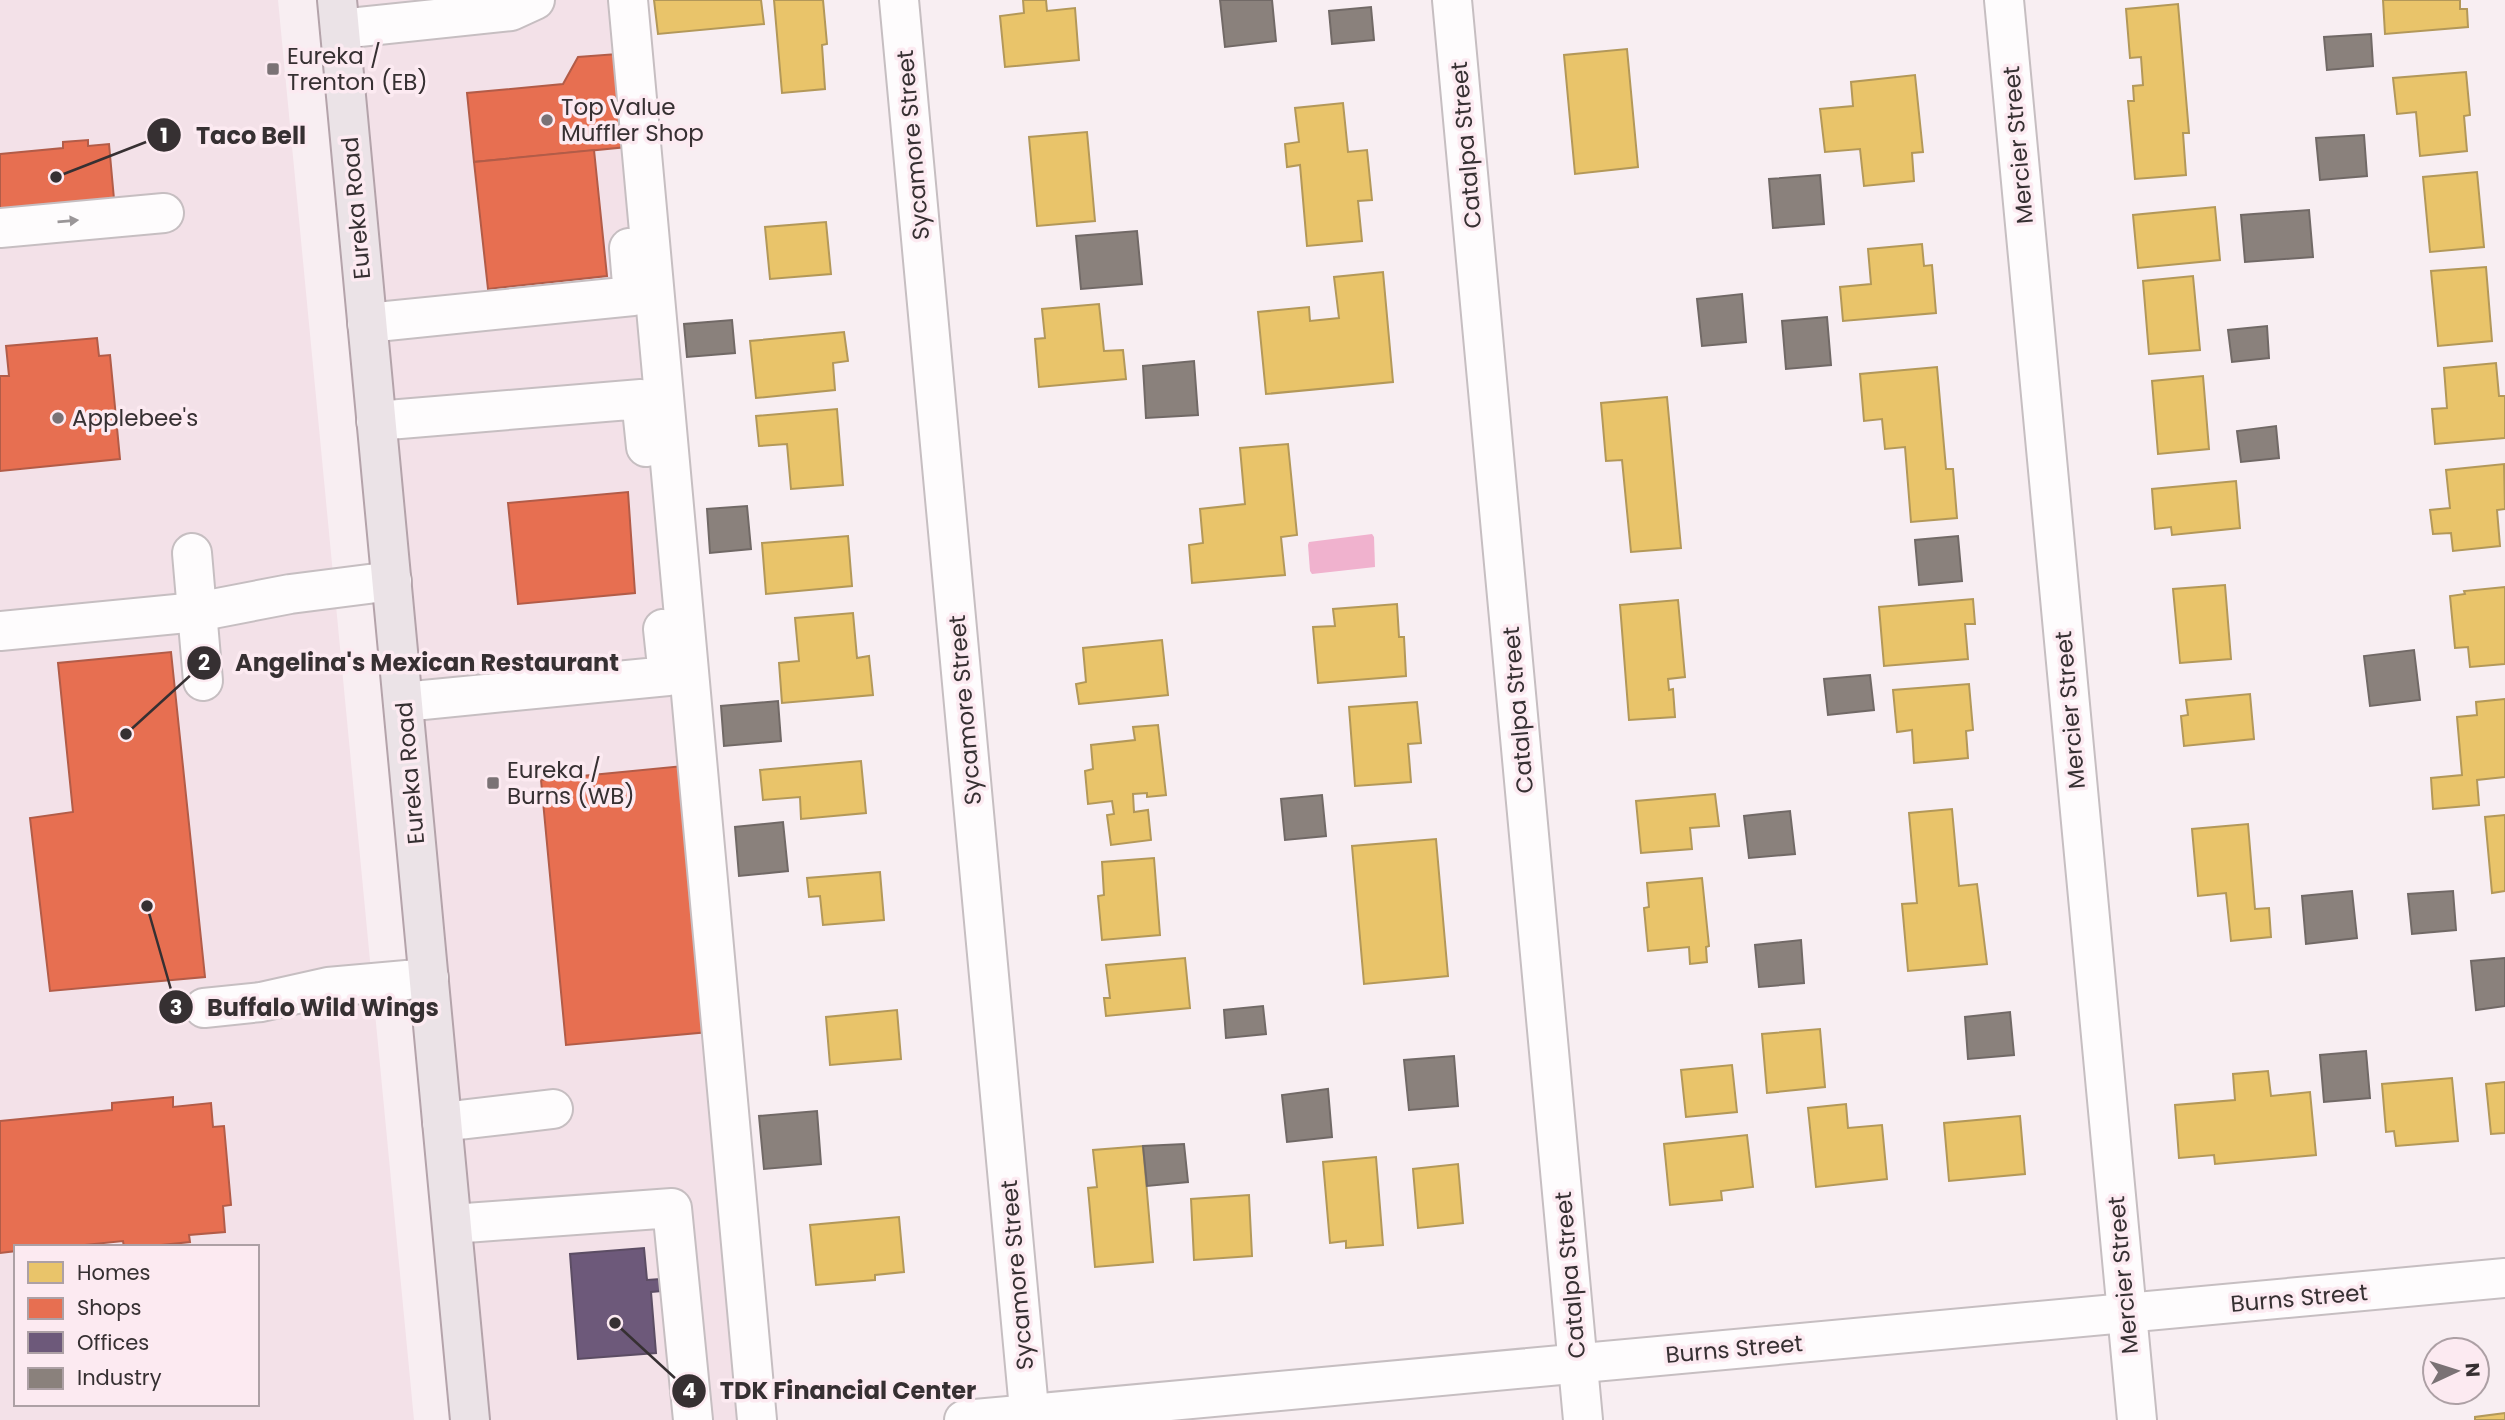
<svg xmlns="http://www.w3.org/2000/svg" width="2505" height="1420" font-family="Poppins,sans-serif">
	<rect width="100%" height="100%" fill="#f8eef2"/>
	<g fill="#f3e1e8" fill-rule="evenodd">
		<path d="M0,0H278L414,1420H0ZM16,1247H257V1404H16Z"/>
		<path d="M337,0H628L757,1420H470Z"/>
	</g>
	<path fill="#f0b2ce" d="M1372,534L1374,537L1375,567L1312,574L1310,571L1308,545L1309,542Z"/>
	<g fill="#e9c46a" stroke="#b39859" stroke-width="2">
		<path d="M654,0H761L764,24L658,34Z"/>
		<path d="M774,0H823L827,44L822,45L825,89L782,93Z"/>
		<path d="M1023,0H1046L1047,11L1075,8L1079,60L1005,67L1000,16L1024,13Z"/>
		<path d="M2383,0H2460V9H2467L2468,27L2385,34Z"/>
		<path d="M2178,4L2189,133H2183L2186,175L2135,179L2128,101H2134L2133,86L2143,85L2141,57L2130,58L2126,9Z"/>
		<path d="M1627,49L1638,167L1575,174L1564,55Z"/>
		<path d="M2466,72L2470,115L2464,116L2467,151L2420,156L2416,112L2397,114L2393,78Z"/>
		<path d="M1915,75L1923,152L1912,153L1914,181L1864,186L1860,149L1825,152L1820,109L1853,106L1851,82Z"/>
		<path d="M1343,103L1348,152L1367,150L1372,200L1358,201L1362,241L1307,246L1300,165L1287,167L1285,144L1299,142L1295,108Z"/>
		<path d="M1087,132L1095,221L1037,226L1029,137Z"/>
		<path d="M2477,172L2484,247L2430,252L2423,177Z"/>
		<path d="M2215,207L2220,260L2138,268L2133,215Z"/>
		<path d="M826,222L831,274L770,279L765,227Z"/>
		<path d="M1922,244L1924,266L1932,265L1936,313L1843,321L1840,287L1871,284L1868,249Z"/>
		<path d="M2486,267L2492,341L2438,346L2431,271Z"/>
		<path d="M1383,272L1393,382L1266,394L1258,312L1309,307L1310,321L1339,318L1334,277Z"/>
		<path d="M2193,276L2200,350L2149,354L2143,281Z"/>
		<path d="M1099,304L1104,351L1123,350L1126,379L1039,387L1035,339L1045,338L1042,309Z"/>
		<path d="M844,332L848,361L833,363L835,390L756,398L750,341Z"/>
		<path d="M2496,363L2499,396H2505V438L2435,444L2432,409L2447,408L2444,368Z"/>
		<path d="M1937,367L1946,469H1953L1957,518L1911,522L1905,447L1885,449L1882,419L1864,421L1860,374Z"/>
		<path d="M2203,376L2209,449L2158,454L2152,381Z"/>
		<path d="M1667,397L1681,548L1631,552L1622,460L1606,461L1601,403Z"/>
		<path d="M837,409L843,485L791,489L787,444L759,446L756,416Z"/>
		<path d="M1288,444L1297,535L1281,537L1285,575L1192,583L1189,545L1203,543L1200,509L1245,504L1240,448Z"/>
		<path d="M2504,464L2505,509L2497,510L2500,546L2453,551L2451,533L2433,534L2430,510L2450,508L2446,470Z"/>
		<path d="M2236,481L2240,528L2172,535L2171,527L2155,529L2152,489Z"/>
		<path d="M848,536L852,586L766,594L762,543Z"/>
		<path d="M2225,585L2231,659L2180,663L2173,589Z"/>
		<path d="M2505,587V664L2470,667L2468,647L2455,648L2450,596L2465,594L2464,591Z"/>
		<path d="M1973,599L1975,624H1965L1968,659L1884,666L1879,607Z"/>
		<path d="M1678,600L1685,677L1668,679L1669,690L1673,689L1675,717L1629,720L1620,605Z"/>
		<path d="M1397,604L1399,637H1404L1406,676L1318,683L1313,627L1335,626L1333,609Z"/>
		<path d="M853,613L857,658L869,656L873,695L782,703L779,663L799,661L795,618Z"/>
		<path d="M1162,640L1168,695L1079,704L1076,684L1086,682L1083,648Z"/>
		<path d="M1969,684L1973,730L1966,731L1968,758L1914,763L1912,730L1897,732L1893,690Z"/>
		<path d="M2250,694L2254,739L2184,746L2181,716L2188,715L2186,700Z"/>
		<path d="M2505,699V777L2477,780L2479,805L2433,809L2431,778L2462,775L2457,717L2477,715L2476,702Z"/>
		<path d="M1417,702L1421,743L1408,744L1411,782L1355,786L1349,707Z"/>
		<path d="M1158,725L1166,795L1147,797V793L1133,794L1134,812L1148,810L1151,840L1111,845L1107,815L1114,814L1112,801L1088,804L1085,771L1093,769L1091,745L1135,740L1133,727Z"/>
		<path d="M861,761L866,813L801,819L800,797L763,800L760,770Z"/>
		<path d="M1715,794L1719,826L1690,828L1692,849L1641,853L1636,801Z"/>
		<path d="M1952,809L1959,886L1977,884L1987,964L1908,971L1902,904L1917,903L1909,813Z"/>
		<path d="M2505,815V891L2492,893L2485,817Z"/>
		<path d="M2248,824L2255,909L2269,908L2271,937L2231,941L2226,893L2198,896L2192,829Z"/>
		<path d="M1436,839L1448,976L1364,984L1352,846Z"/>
		<path d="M1154,858L1160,935L1102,940L1098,896L1104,895L1102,862Z"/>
		<path d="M880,872L884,920L823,925L820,896L809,897L807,878Z"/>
		<path d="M1702,878L1709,946L1706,947L1707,962L1690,964L1689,947L1648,951L1644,908L1649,907L1647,883Z"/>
		<path d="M1185,958L1190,1008L1106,1016L1104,998H1110L1106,965Z"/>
		<path d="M897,1010L901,1059L830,1065L826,1017Z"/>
		<path d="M1820,1029L1825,1087L1767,1093L1762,1034Z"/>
		<path d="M1732,1065L1737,1112L1686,1117L1681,1070Z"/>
		<path d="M2268,1071L2271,1096L2310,1092L2316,1155L2215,1164L2214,1155L2179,1158L2175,1105L2235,1100L2233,1074Z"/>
		<path d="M2452,1078L2458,1141L2396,1146L2394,1131L2386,1132L2382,1084Z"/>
		<path d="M2505,1082V1133L2491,1134L2486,1084Z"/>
		<path d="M1846,1104L1848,1128L1882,1125L1887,1179L1816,1187L1808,1108Z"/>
		<path d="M2020,1116L2025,1174L1949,1181L1944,1123Z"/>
		<path d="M1747,1135L1753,1187L1721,1191L1722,1200L1670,1205L1664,1144Z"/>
		<path d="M1143,1146L1153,1262L1095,1267L1088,1188L1097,1187L1093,1150Z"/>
		<path d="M1376,1157L1383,1245L1346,1248V1241L1330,1243L1323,1162Z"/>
		<path d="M1458,1164L1463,1223L1418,1228L1413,1169Z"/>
		<path d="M1249,1195L1252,1256L1194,1260L1191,1199Z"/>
		<path d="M899,1217L904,1272L875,1275V1280L816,1285L810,1225Z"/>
		<path d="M2505,1413V1420H2475V1417Z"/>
	</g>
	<g fill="#e76f51" stroke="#b25c48" stroke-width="2">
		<path d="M617,54L627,147L474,162L467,93L563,84L578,57Z"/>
		<path d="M88,140V146L109,144L114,199L0,209V154L63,148V142Z"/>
		<path d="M594,150L607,276L488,289L474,162Z"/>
		<path d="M97,338L99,356L110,355L120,459L0,471V376H9L6,346Z"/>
		<path d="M628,492L635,593L518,604L508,503Z"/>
		<path d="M171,652L205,977L50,991L30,818L73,812L58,663Z"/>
		<path d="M683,766L709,1032L566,1045L541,780Z"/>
		<path d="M173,1097V1107L211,1103L213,1127L224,1126L231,1205L223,1206L225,1232L189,1235L190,1242L142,1247H124L123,1241L65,1247H16V1251L0,1253V1121L112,1110V1103Z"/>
	</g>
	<path fill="#6d597a" stroke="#5c4d64" stroke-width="2" d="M644,1248L647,1280L660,1279L661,1291L651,1292L656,1353L578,1359L570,1254Z"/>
	<g fill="#8a817c" stroke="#716966" stroke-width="2">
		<path d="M1220,0H1272L1276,41L1225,47Z"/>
		<path d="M1371,7L1374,40L1332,44L1329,11Z"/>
		<path d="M2371,34L2373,66L2327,70L2324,37Z"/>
		<path d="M2364,135L2367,176L2320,180L2316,138Z"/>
		<path d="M1820,175L1824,224L1773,228L1769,179Z"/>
		<path d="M2309,210L2313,257L2245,262L2241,215Z"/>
		<path d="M1137,231L1142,284L1081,289L1076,236Z"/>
		<path d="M1742,294L1746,342L1702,346L1697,299Z"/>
		<path d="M1827,317L1831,365L1786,369L1782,321Z"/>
		<path d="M732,320L735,353L687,357L684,324Z"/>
		<path d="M2267,326L2269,358L2232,362L2228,330Z"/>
		<path d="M1194,361L1198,415L1146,418L1143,366Z"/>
		<path d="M2276,426L2279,458L2241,462L2237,431Z"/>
		<path d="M747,506L751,549L710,553L707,509Z"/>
		<path d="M1958,536L1962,581L1919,585L1915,540Z"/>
		<path d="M2414,650L2420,700L2370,706L2364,656Z"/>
		<path d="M1870,675L1874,710L1828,715L1824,679Z"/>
		<path d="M778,701L781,741L724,746L721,706Z"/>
		<path d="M1322,795L1326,836L1285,840L1281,799Z"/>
		<path d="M1790,811L1795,854L1749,858L1744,816Z"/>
		<path d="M783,822L788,871L739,876L735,827Z"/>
		<path d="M2352,891L2357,938L2306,944L2302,896Z"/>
		<path d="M2453,891L2456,930L2412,934L2408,894Z"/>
		<path d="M1801,940L1804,983L1759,987L1755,945Z"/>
		<path d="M2505,958V1006L2476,1010L2471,961Z"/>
		<path d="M1263,1006L1266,1034L1226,1038L1224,1010Z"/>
		<path d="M2010,1012L2014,1055L1968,1059L1965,1017Z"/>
		<path d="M2366,1051L2370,1098L2324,1102L2320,1055Z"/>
		<path d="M1454,1056L1458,1106L1409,1110L1404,1060Z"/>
		<path d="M1328,1089L1332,1137L1287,1142L1282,1095Z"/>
		<path d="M817,1111L821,1164L764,1169L759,1116Z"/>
		<path d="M1184,1144L1188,1182L1147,1186L1143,1146Z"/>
	</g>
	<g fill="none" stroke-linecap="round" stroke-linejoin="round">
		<defs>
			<g id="minor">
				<path d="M628,0L757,1420"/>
				<path d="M899,0L1030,1420"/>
				<path d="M1452,0L1583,1420"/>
				<path d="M2004,0L2137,1420"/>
				<path d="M340,29L511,11L535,0"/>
				<path d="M0,228L164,213"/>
				<path d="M367,323L633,296L629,248"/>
				<path d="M376,421L641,399L646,447"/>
				<path d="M192,553L203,681"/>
				<path d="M0,631L197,612L290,594L392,581"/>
				<path d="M403,702L668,676L663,629"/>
				<path d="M204,1008L261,1002L328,987L429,978"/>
				<path d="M442,1122L553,1109"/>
				<path d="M452,1224L672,1208L693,1420"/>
				<path d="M964,1420L2505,1278"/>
			</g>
			<path id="major" d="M337,0L470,1420"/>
		</defs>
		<use href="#minor" stroke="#c6bec1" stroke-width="42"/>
		<use href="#major" stroke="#b4a3aa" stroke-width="42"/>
		<use href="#minor" stroke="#fefcfd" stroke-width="38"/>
		<use href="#major" stroke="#ebe3e7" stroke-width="38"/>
	</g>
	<defs><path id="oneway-solid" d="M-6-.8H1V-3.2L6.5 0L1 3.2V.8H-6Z" transform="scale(1.75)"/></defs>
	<use fill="#9a9698" href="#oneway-solid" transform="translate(68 221) rotate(-5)"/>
	<g fill="#7a7275" stroke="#fceaf1" stroke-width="2.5">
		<rect x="266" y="62" width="14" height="14" rx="3.5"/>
		<circle cx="547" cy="120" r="7"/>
		<circle cx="58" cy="418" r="7"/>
		<rect x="486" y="776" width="14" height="14" rx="3.5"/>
	</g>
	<g text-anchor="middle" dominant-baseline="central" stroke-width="7" stroke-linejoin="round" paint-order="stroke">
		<g font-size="23" fill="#363032" stroke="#fceaf1" text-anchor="start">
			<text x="287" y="56">Eureka /<tspan x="287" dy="26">Trenton (EB)</tspan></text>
			<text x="561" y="107">Top Value<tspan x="561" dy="26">Muffler Shop</tspan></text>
			<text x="72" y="418">Applebee's</text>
			<text x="507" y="770">Eureka /<tspan x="507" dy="26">Burns (WB)</tspan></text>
		</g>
		<g font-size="23" fill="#363032" stroke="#fceaf1">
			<text transform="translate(913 145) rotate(-95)">Sycamore Street</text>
			<text transform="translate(1466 145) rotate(-95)">Catalpa Street</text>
			<text transform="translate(2018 145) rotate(-95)">Mercier Street</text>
			<text transform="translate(356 208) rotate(-95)">Eureka Road</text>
			<text transform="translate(965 710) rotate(-95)">Sycamore Street</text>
			<text transform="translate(1518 710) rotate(-95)">Catalpa Street</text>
			<text transform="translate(2070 710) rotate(-95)">Mercier Street</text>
			<text transform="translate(410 773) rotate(-95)">Eureka Road</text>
			<text transform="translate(1017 1275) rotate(-95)">Sycamore Street</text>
			<text transform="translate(1570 1275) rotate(-95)">Catalpa Street</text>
			<text transform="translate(2123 1275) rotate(-95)">Mercier Street</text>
			<text transform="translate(2299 1298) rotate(-5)">Burns Street</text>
			<text transform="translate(1734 1349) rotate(-5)">Burns Street</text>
		</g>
	</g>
	<path fill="none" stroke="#363032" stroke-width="2.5" d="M56 177L164 135M126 734L204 663M147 906L176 1007M615 1323L689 1391"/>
	<g fill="#363032" stroke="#fceaf1" stroke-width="2.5">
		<circle cx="56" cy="177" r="7"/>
		<circle cx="126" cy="734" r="7"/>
		<circle cx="147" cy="906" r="7"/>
		<circle cx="615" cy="1323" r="7"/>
		<circle cx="164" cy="135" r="18"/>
		<circle cx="204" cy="663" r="18"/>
		<circle cx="176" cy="1007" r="18"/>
		<circle cx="689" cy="1391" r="18"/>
	</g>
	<g font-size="21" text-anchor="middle" font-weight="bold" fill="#fff">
		<text x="164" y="143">1</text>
		<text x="204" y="670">2</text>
		<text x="176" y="1015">3</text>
		<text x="689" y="1398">4</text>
	</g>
	<g font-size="24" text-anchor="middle" font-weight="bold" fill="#363032" stroke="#fceaf1" stroke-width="7" stroke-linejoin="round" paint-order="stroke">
		<text x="251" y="144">Taco Bell</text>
		<text x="427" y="671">Angelina's Mexican Restaurant</text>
		<text x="323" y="1016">Buffalo Wild Wings</text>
		<text x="848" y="1399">TDK Financial Center</text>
	</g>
	<rect x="14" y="1245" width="245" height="161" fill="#fceaf1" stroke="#ada0a5" stroke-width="2"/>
	<rect x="28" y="1262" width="35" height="21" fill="#e9c46a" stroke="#ada0a5" stroke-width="2"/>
	<text x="77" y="1280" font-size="21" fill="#363032">Homes</text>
	<rect x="28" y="1298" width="35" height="21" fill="#e76f51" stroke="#ada0a5" stroke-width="2"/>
	<text x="77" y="1315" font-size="21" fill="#363032">Shops</text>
	<rect x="28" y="1332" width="35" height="21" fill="#6d597a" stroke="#ada0a5" stroke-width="2"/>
	<text x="77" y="1350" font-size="21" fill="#363032">Offices</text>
	<rect x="28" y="1368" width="35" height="21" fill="#8a817c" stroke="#ada0a5" stroke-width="2"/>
	<text x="77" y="1385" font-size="21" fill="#363032">Industry</text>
	<g transform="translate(2456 1371) rotate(86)"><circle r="33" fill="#fceaf1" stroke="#ada0a5" stroke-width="2"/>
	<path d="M0-5L12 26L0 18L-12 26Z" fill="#7a7275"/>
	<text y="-10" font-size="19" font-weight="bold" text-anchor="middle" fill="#363032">N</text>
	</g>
</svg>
